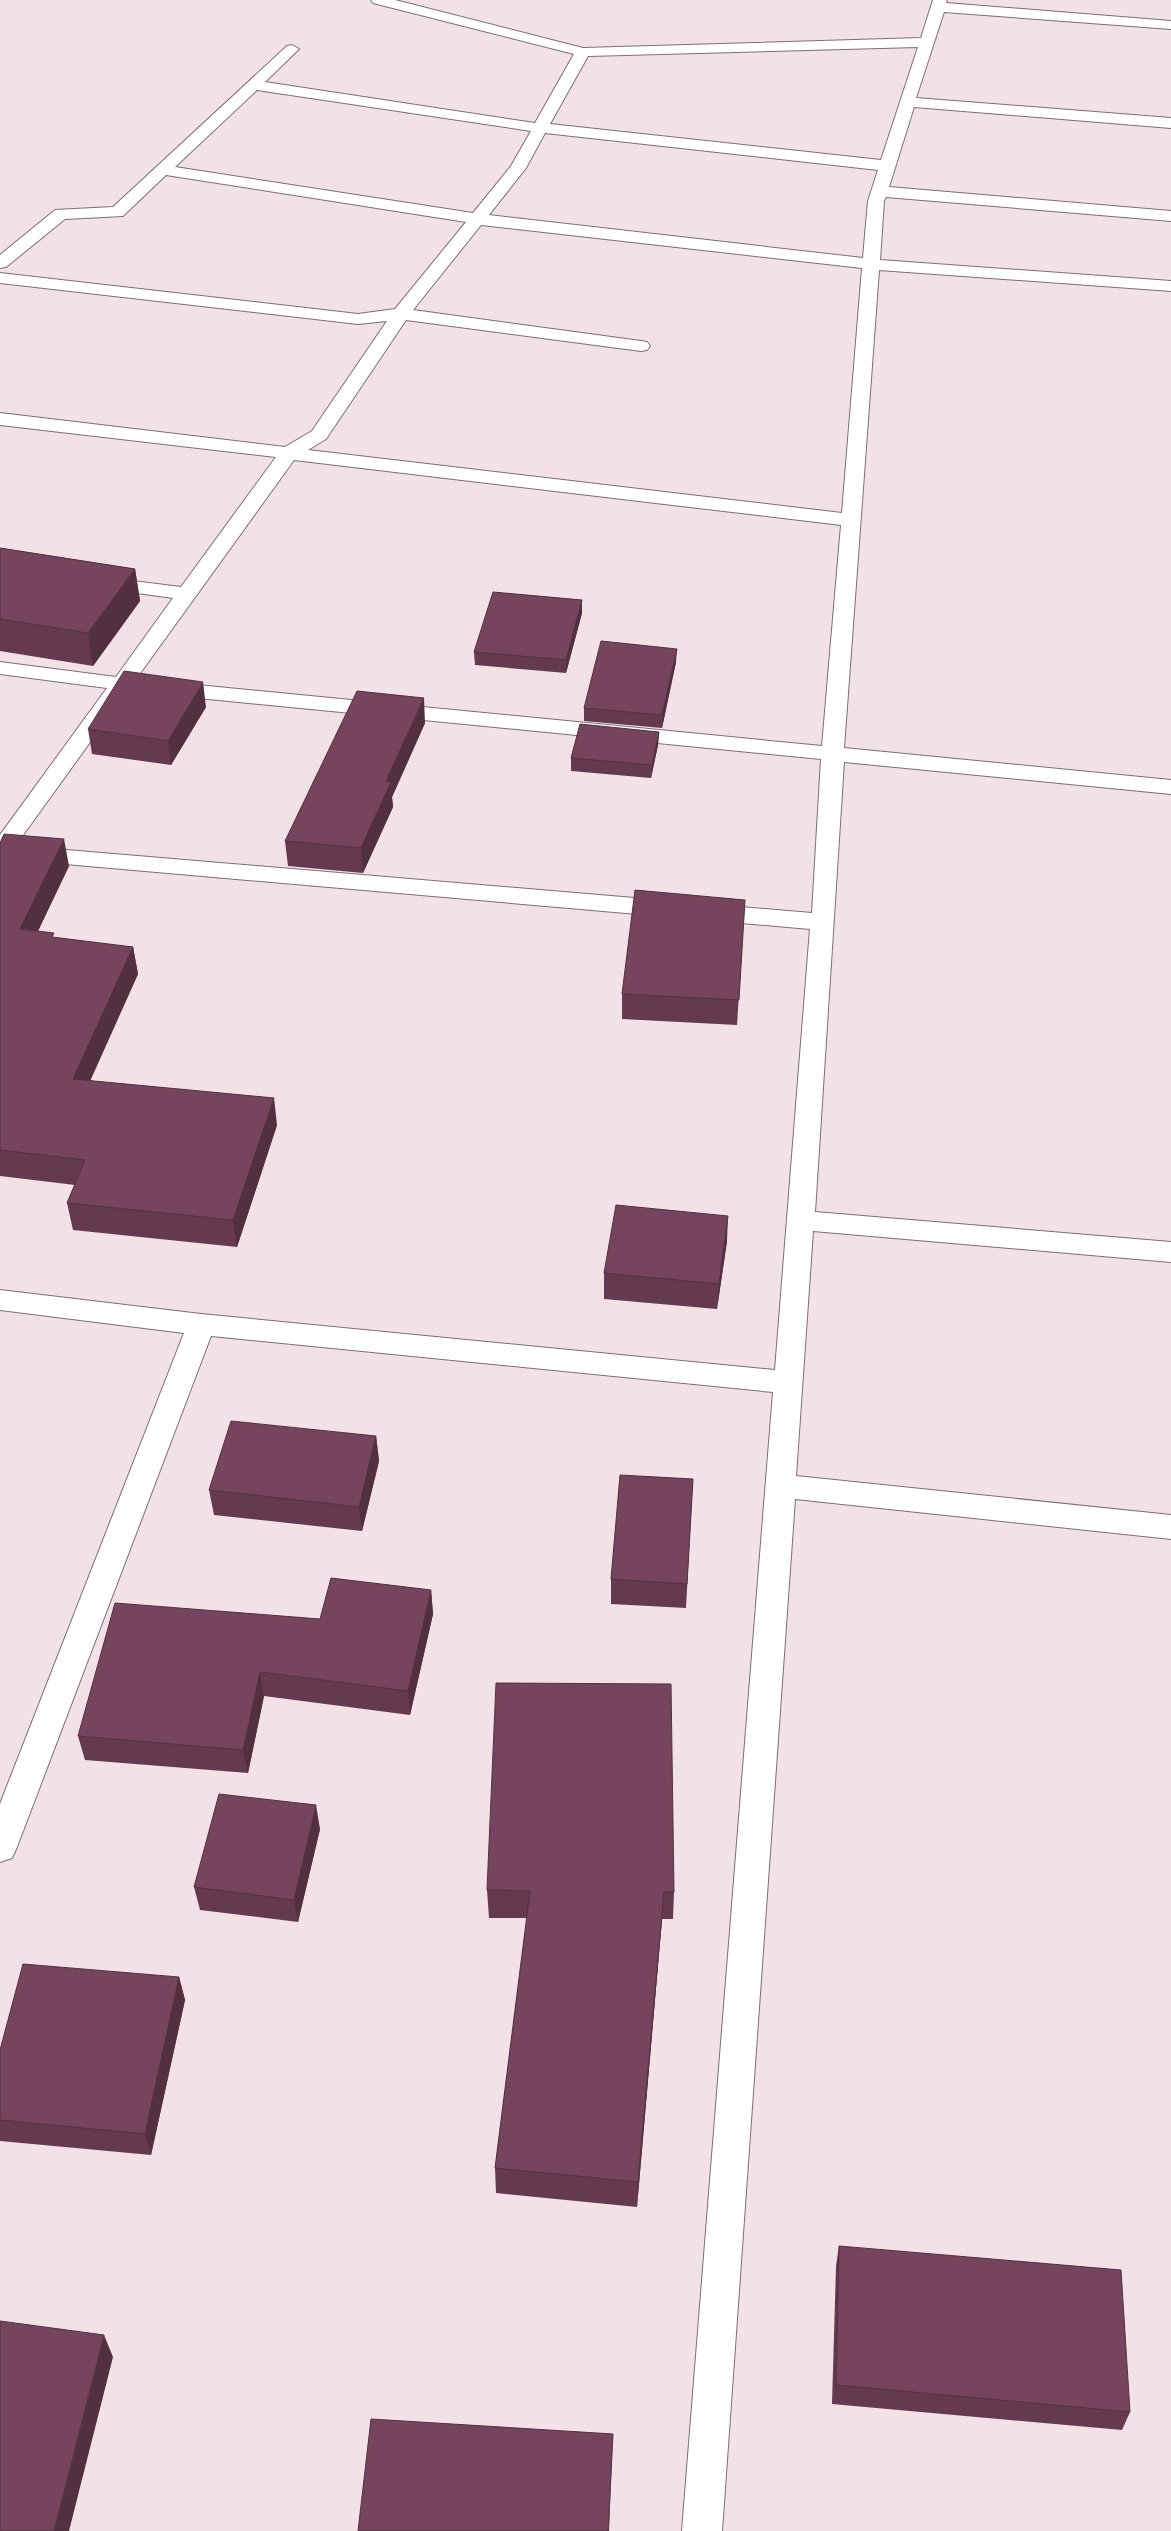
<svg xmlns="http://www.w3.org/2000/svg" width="1171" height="2531" font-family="'DM Sans',sans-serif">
	<rect width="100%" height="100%" fill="#f3e1e8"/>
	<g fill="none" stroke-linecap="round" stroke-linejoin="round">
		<defs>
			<path id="minor" d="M371,0H395L583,48L921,38L933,0H947L946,3L1171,21V29L944,12L916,98L1171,118V128L914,107L889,187L1171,211V221L886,197L884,201L880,260L1171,281V291L879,270L844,748L1171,780V794L844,762L815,1212L1171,1242V1262L813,1231L796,1476L1171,1515V1539L795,1499L722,2531H682L773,1392L211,1336L17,1847L12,1858L0,1862V1804L184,1333L0,1310V1290L201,1314L775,1370L810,929L31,861L23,859L19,854L23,849L31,847L812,913L821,759L127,691L8,856L0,858V835L107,688L0,674V662L116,677L173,598L94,587L91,583L94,579L101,577L181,587L276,457L0,425V413L285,447L312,431L387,321L358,324L0,283V273L358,314L395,309L466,222L166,175L123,216L65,219L6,267L0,268V255L55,210L113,207L287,46L292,45L299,49L265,82L535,123L574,54L373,3ZM918,47L881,160L550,124L588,56ZM257,90L531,131L511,166L473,213L175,167ZM545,133L878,170L868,201L863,258L489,215L526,168ZM481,225L862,268L842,513L308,450L326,439L406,320L641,351L647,350L650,346L647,342L641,341L413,310ZM294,460L841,525L822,746L136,679Z"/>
		</defs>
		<use href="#minor" stroke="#7d6e74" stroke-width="2"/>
		<use href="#minor" fill="#fff" fill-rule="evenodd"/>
	</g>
	<g fill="#653a4f">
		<path d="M0,548L135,569L140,601L93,666L0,651Z"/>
		<path d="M582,600V613L566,673L475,665L474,652Z"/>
		<path d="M676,662L662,728L584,721V708Z"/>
		<path d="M206,707L171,765L92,754L88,729Z"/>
		<path d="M425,723L392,797L393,807L363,873L288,866L285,841Z"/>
		<path d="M659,732L658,745L651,778L571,771V758Z"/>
		<path d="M0,843L69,866L38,931L55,938L133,947L138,974L90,1080L277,1125L237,1247L73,1230L67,1203L75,1185L0,1176Z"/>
		<path d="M745,900L737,1025L622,1019V994Z"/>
		<path d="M727,1241L717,1309L604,1299V1273Z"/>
		<path d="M376,1436L379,1461L362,1531L214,1515L209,1490Z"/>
		<path d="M693,1479L686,1608L611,1604V1579Z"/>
		<path d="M431,1590L433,1614L410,1715L264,1696L248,1773L85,1760L78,1736L320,1619Z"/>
		<path d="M320,1829L298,1922L200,1910L194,1887Z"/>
		<path d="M487,1890L674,1892L673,1919H662L637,2207L496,2193L495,2168L527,1918H489Z"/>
		<path d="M179,1977L185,2000L151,2155L0,2141V2050Z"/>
		<path d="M839,2246L1130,2412L1122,2430L832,2404L836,2266Z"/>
	</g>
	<g fill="#533040">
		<path d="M135,569L140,601L93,666L88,633Z"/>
		<path d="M582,600V613L566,673V660Z"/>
		<path d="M677,649L676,662L662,728V715Z"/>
		<path d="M203,682L206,707L171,765L168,741Z"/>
		<path d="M424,698L425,723L392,797L393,807L363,873L361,848L386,781Z"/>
		<path d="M659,732L658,745L651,778L652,765Z"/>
		<path d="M64,839L69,866L26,956L20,929Z"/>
		<path d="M133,947L138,974L79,1106L73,1079Z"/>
		<path d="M274,1098L277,1125L237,1247L233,1220Z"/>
		<path d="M728,1216L727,1241L717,1309L719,1284Z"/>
		<path d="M376,1436L379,1461L362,1531L359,1507Z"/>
		<path d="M431,1590L433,1614L410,1715L408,1691Z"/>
		<path d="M260,1672L264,1696L248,1773L243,1750Z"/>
		<path d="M316,1805L320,1829L298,1922L294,1900Z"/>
		<path d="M664,1892L662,1919L637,2207L638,2182Z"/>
		<path d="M179,1977L185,2000L151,2155L145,2134Z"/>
		<path d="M104,2335L113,2357L69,2531H54Z"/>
		<path d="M613,2434L609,2531H608Z"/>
	</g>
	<g fill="#76445c" stroke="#533040">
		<path d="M0,548L135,569L88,633L0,619Z"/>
		<path d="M493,592L582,600L566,660L474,652Z"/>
		<path d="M601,641L677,649L662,715L584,708Z"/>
		<path d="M124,671L203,682L168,741L88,729Z"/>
		<path d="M357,691L424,698L386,781L391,782L361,848L285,841Z"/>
		<path d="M580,724L659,732L652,765L571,758Z"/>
		<path d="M4,834L64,839L20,929L54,933L52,937L133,947L73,1079L274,1098L233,1220L67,1203L85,1160L0,1150V843Z"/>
		<path d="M635,890L745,900L739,1000L622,994Z"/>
		<path d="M616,1205L728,1216L719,1284L604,1273Z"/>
		<path d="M231,1421L376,1436L359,1507L209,1490Z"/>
		<path d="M620,1475L693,1479L687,1584L611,1579Z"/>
		<path d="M331,1578L431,1590L408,1691L260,1672L243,1750L78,1736L115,1603L320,1619Z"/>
		<path d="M496,1683L671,1684L674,1892H664L638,2182L495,2168L530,1891L487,1890Z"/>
		<path d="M219,1794L316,1805L294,1900L194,1887Z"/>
		<path d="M23,1964L179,1977L145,2134L0,2120V2050Z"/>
		<path d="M839,2246L1121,2270L1130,2412L836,2385Z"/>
		<path d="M0,2321L104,2335L54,2531H0Z"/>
		<path d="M371,2419L613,2434L608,2531H358Z"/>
	</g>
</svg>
